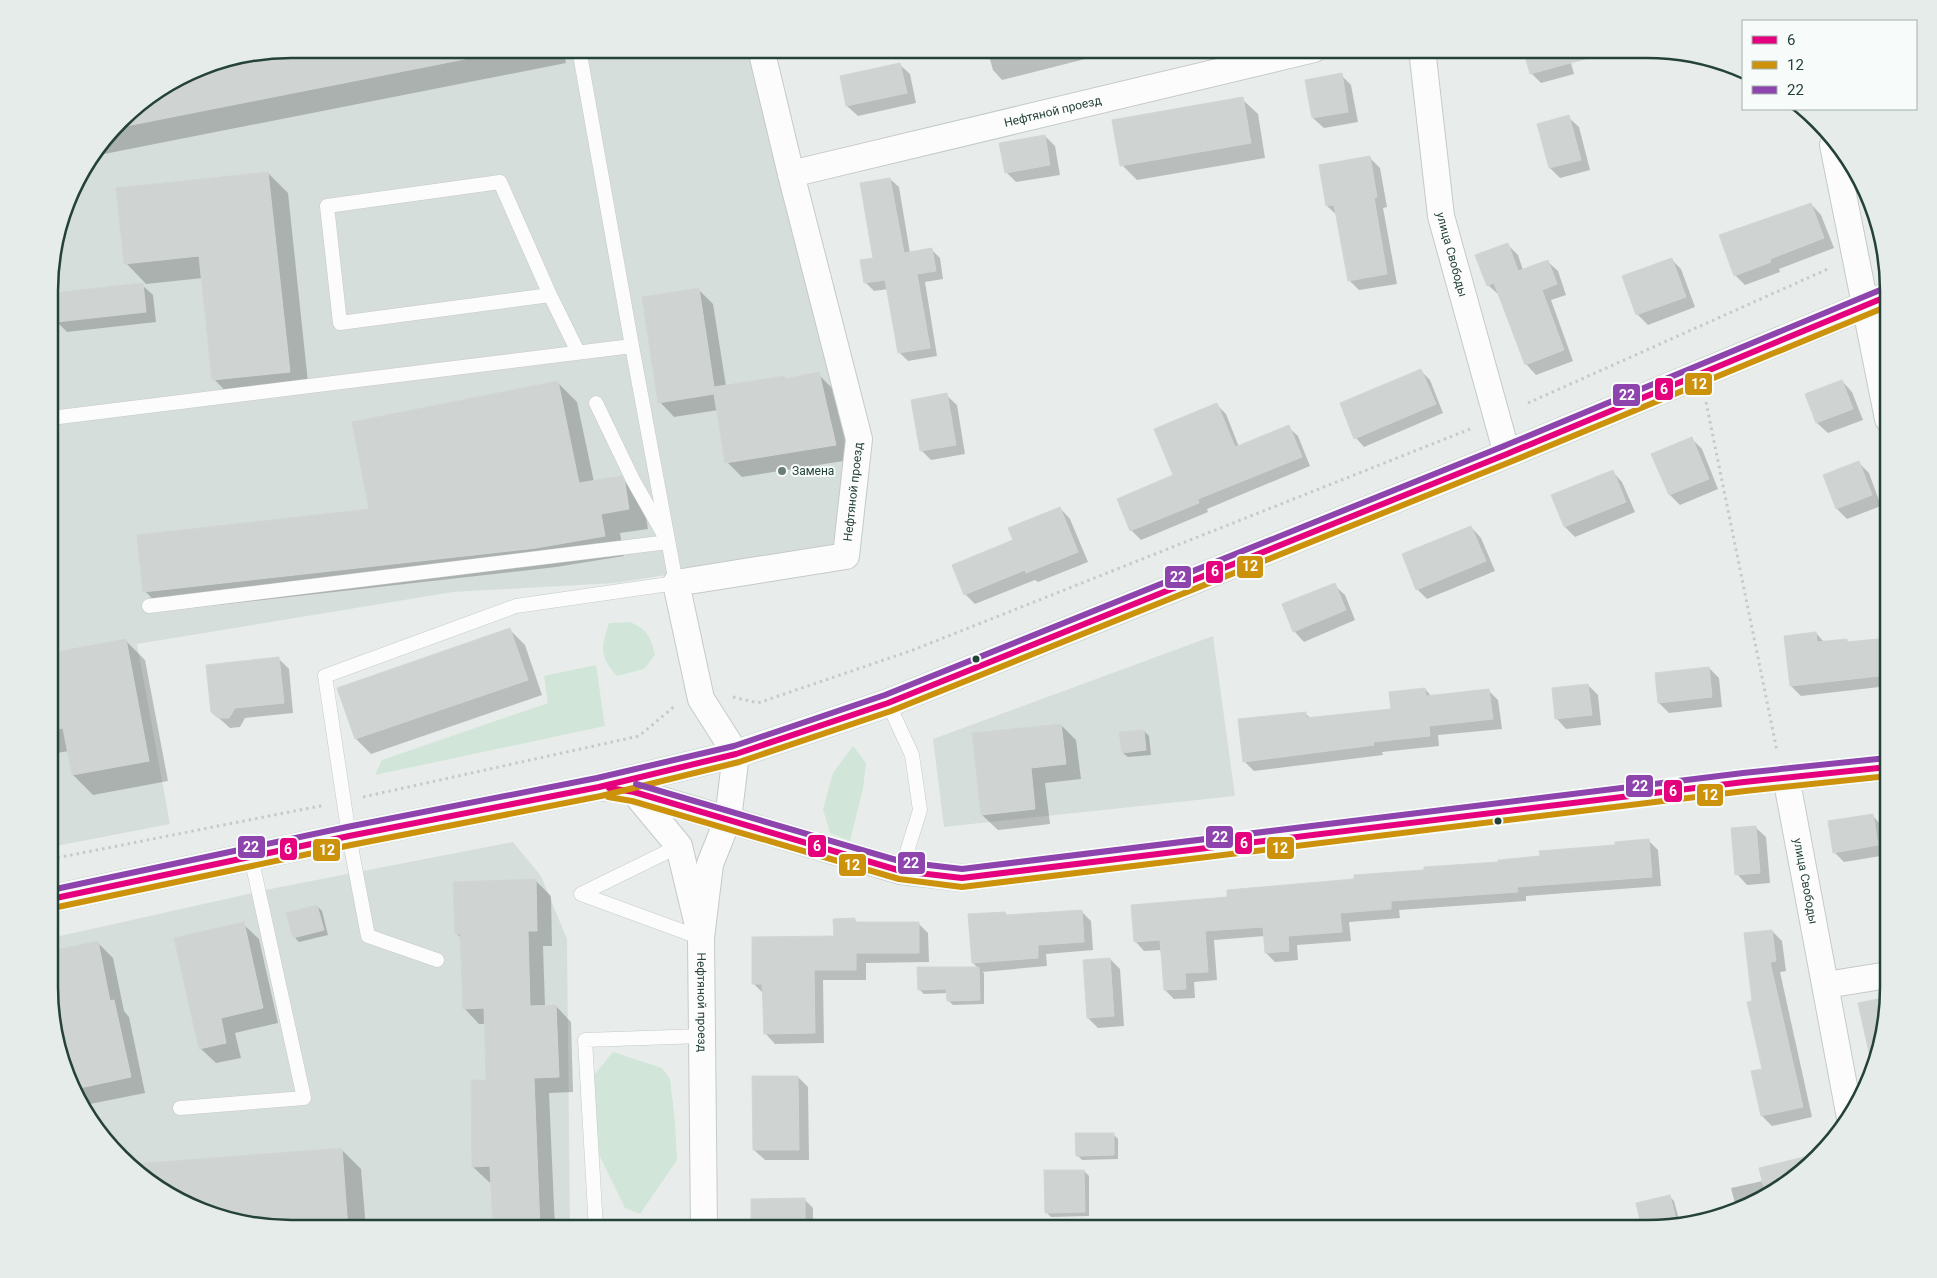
<svg xmlns="http://www.w3.org/2000/svg" width="1937" height="1278" font-family="Roboto,sans-serif">
	<rect width="100%" height="100%" fill="#e8edeb"/>
	<g fill="#d6dedb">
		<path d="M290,49H749L849,441L839,548L615,583L453,592L137,644L170,824L51,847V259L74,183L131,109L198,67Z"/>
		<path d="M1213,636L1235,796L944,827L933,739Z"/>
		<path d="M513,842L541,876L567,939L570,1229H290L213,1217L156,1188L81,1109L51,1019V938L270,889Z"/>
	</g>
	<g fill="#d1e6d8">
		<path d="M630,622C648,630 650,636 655,655L644,669L617,676C599,657 601,647 609,623Z"/>
		<path d="M596,665L605,726L375,775L382,760L548,703L544,676Z"/>
		<path d="M853,746L866,763L863,789L850,841L830,833L823,809L833,773Z"/>
		<path d="M613,1052L662,1068L670,1079L675,1121L677,1160L640,1214L625,1208L592,1140L594,1075Z"/>
	</g>
	<g fill="#0003">
		<path d="M290,49H563L566,63L94,156L131,109L198,67Z"/>
		<path d="M987,49H1125L1002,80L993,70Z"/>
		<path d="M1524,49H1567L1574,74L1541,83L1531,73Z"/>
		<path d="M899,64L910,74L916,103L858,116L847,106L841,77Z"/>
		<path d="M1341,75L1351,85L1358,122L1324,128L1313,118L1307,81Z"/>
		<path d="M1242,99L1258,114L1265,158L1137,180L1122,165Z"/>
		<path d="M1568,117L1579,127L1590,170L1560,178L1550,168Z"/>
		<path d="M1045,136L1055,146L1060,175L1016,182L1006,172Z"/>
		<path d="M1370,158L1380,168L1387,207L1383,208L1397,284L1359,290L1349,280L1338,216L1327,206Z"/>
		<path d="M268,173L288,193L309,392L234,400L214,379L203,278L146,284L126,263Z"/>
		<path d="M890,179L899,187L910,253L931,249L940,258L943,279L925,282L937,356L908,361L899,352L888,289L874,291L866,283L874,259Z"/>
		<path d="M1811,204L1821,215L1834,248L1779,269L1780,272L1745,285L1735,275Z"/>
		<path d="M1508,245L1518,255L1523,270L1547,261L1558,271L1566,295L1551,300L1573,361L1536,375L1526,364L1499,295L1488,285Z"/>
		<path d="M1671,259L1681,269L1695,307L1648,325L1638,315L1624,276Z"/>
		<path d="M142,285L153,295L156,322L67,332L57,322Z"/>
		<path d="M698,289L713,304L726,386L784,377L787,380L818,374L833,389L850,460L742,477L727,462L718,410L674,417L660,402Z"/>
		<path d="M1421,371L1430,380L1443,413L1364,447L1356,438Z"/>
		<path d="M1842,381L1852,392L1863,420L1828,433L1817,423L1807,394Z"/>
		<path d="M558,383L577,402L594,482L621,478L641,498L644,504L648,529L620,533L624,556L556,567L164,611L145,591L371,510Z"/>
		<path d="M946,395L957,405L965,454L931,460L921,450Z"/>
		<path d="M1217,405L1226,414L1239,447L1288,427L1298,436L1310,466L1207,509L1208,512L1141,540L1131,530L1175,476Z"/>
		<path d="M1692,439L1702,449L1718,489L1680,505L1670,495Z"/>
		<path d="M1859,463L1869,473L1881,506L1847,519L1837,509Z"/>
		<path d="M1612,471L1622,482L1635,512L1575,537L1565,527Z"/>
		<path d="M1060,508L1070,519L1088,562L1038,582L1035,580L975,604L965,594L1014,540Z"/>
		<path d="M1471,527L1481,538L1495,571L1427,599L1417,589Z"/>
		<path d="M1334,585L1345,595L1355,620L1304,642L1294,631Z"/>
		<path d="M509,629L525,645L542,695L371,754L356,739Z"/>
		<path d="M1816,633L1824,642L1846,640L1850,643L1888,639V686L1801,696L1791,686Z"/>
		<path d="M125,640L145,660L168,781L93,795L73,775L69,751L51,754V654Z"/>
		<path d="M279,659L289,669L293,713L245,718L240,727L230,728L212,712Z"/>
		<path d="M1709,668L1719,678L1722,707L1669,713L1659,703Z"/>
		<path d="M1588,685L1598,695L1601,725L1566,729L1556,718Z"/>
		<path d="M1425,689L1432,697L1489,691L1498,700L1502,729L1438,735L1439,746L1382,752L1383,755L1254,771L1244,761L1305,713L1311,719L1392,710Z"/>
		<path d="M1061,725L1076,740L1081,779L1045,783L1050,824L998,830L982,815Z"/>
		<path d="M1144,731L1149,736L1151,755L1128,757L1123,753Z"/>
		<path d="M1872,815L1882,826L1887,855L1844,862L1834,852Z"/>
		<path d="M1755,827L1766,837L1770,883L1747,885L1737,874Z"/>
		<path d="M1649,841L1658,850L1661,886L1526,896V901L1399,910L1400,918L1349,922L1351,941L1297,945L1298,960L1275,962L1266,953L1265,936L1214,940L1217,980L1194,982L1195,998L1174,999L1165,990L1162,950L1144,951L1135,941L1229,898L1356,880L1541,858Z"/>
		<path d="M535,880L551,896L552,946H543L545,1006H556L571,1022L573,1092L549,1093L555,1229H494L492,1182H489L473,1167L487,1081L485,1024H479L464,1008L462,939L456,933Z"/>
		<path d="M317,906L322,911L328,935L299,942L294,937Z"/>
		<path d="M1082,912L1091,921L1093,950L1046,954L1047,966L982,972L984,973V1004L953,1005L948,1000V993L924,994L919,989L979,969L973,963L1005,913L1008,916Z"/>
		<path d="M855,920L859,924L918,923L928,933L929,962L866,963V980H823L824,1043L775,1044L765,1033L764,994L754,984L835,937Z"/>
		<path d="M243,924L259,939L278,1023L235,1033L241,1058L216,1063L200,1048Z"/>
		<path d="M1772,931L1782,941L1786,971L1780,972L1812,1117L1772,1126L1762,1116Z"/>
		<path d="M97,942L113,958L124,1011L129,1017L145,1093L80,1106L51,1019V952Z"/>
		<path d="M1110,959L1120,969L1124,1026L1098,1028L1088,1018Z"/>
		<path d="M1887,998L1888,1003L1878,1054L1869,1045Z"/>
		<path d="M798,1077L808,1087L809,1160H765L754,1150Z"/>
		<path d="M1113,1134L1118,1139V1159L1082,1160L1077,1155Z"/>
		<path d="M341,1149L361,1169L366,1229H290L213,1217L156,1188L134,1165Z"/>
		<path d="M1807,1158L1808,1159L1767,1197L1736,1207L1731,1188L1763,1181Z"/>
		<path d="M1084,1171L1089,1176V1216L1051,1217L1046,1212Z"/>
		<path d="M1669,1196L1674,1201L1680,1223L1662,1229Z"/>
		<path d="M804,1199L813,1208V1229H753L752,1200Z"/>
	</g>
	<g fill="#cfd4d2" stroke="#d1d6d4">
		<path d="M290,49H463L465,59L116,128L131,109L198,67Z"/>
		<path d="M1523,49H1595L1596,56L1530,74Z"/>
		<path d="M900,63L907,93L846,106L840,76Z"/>
		<path d="M1342,73L1348,112L1312,118L1305,80Z"/>
		<path d="M1243,97L1251,143L1120,166L1112,120Z"/>
		<path d="M1569,115L1581,160L1549,168L1537,124Z"/>
		<path d="M1045,135L1050,165L1005,173L999,143Z"/>
		<path d="M1370,156L1377,197L1374,198L1387,274L1348,281L1334,205L1326,206L1319,165Z"/>
		<path d="M268,172L290,372L212,380L199,256L124,264L116,188Z"/>
		<path d="M890,178L904,253L932,248L936,271L917,274L930,348L898,353L885,280L864,283L860,260L873,258L860,183Z"/>
		<path d="M1811,203L1824,238L1770,259L1771,262L1734,276L1719,235Z"/>
		<path d="M1508,243L1518,271L1548,260L1557,284L1542,290L1564,350L1525,365L1494,283L1487,286L1475,255Z"/>
		<path d="M1672,258L1686,297L1636,315L1622,276Z"/>
		<path d="M143,283L146,312L56,322L53,293Z"/>
		<path d="M699,288L714,387L784,376L785,379L819,372L836,445L725,463L714,394L658,403L642,297Z"/>
		<path d="M1421,369L1436,404L1354,439L1340,403Z"/>
		<path d="M1842,380L1853,409L1816,423L1805,394Z"/>
		<path d="M558,381L579,483L622,476L625,483L629,509L601,514L605,536L536,548L143,592L137,535L369,509L352,422Z"/>
		<path d="M947,393L956,445L920,451L911,400Z"/>
		<path d="M1217,403L1235,447L1289,425L1302,457L1198,499L1199,503L1130,531L1117,499L1173,475L1154,429Z"/>
		<path d="M1692,437L1709,479L1669,495L1651,454Z"/>
		<path d="M1859,461L1872,495L1836,509L1823,475Z"/>
		<path d="M1613,470L1626,502L1564,527L1551,495Z"/>
		<path d="M1060,507L1078,552L1026,573L1025,570L964,595L952,565L1013,540L1008,528Z"/>
		<path d="M1471,526L1486,561L1416,590L1402,554Z"/>
		<path d="M1335,583L1346,610L1293,632L1282,604Z"/>
		<path d="M510,628L528,680L355,739L337,688Z"/>
		<path d="M1816,632L1817,642L1847,639V642L1888,638V675L1790,686L1784,636Z"/>
		<path d="M126,639L149,761L72,775L63,728L51,730V653Z"/>
		<path d="M279,657L284,703L235,708L229,718H218L211,712L206,665Z"/>
		<path d="M1709,667L1712,697L1658,703L1655,673Z"/>
		<path d="M1588,684L1592,715L1555,719L1552,688Z"/>
		<path d="M1425,688L1426,696L1489,689L1493,719L1429,726L1430,736L1373,742L1374,745L1243,762L1238,719L1306,712V718L1391,709L1389,692Z"/>
		<path d="M1061,724L1066,764L1031,768L1035,809L981,815L972,733Z"/>
		<path d="M1144,730L1146,750L1122,753L1119,732Z"/>
		<path d="M1873,814L1878,845L1833,853L1828,821Z"/>
		<path d="M1756,826L1760,873L1735,875L1731,828Z"/>
		<path d="M1649,839L1652,877L1517,887L1518,892L1391,901V909L1340,913L1342,932L1288,936L1289,951L1265,953L1263,927L1205,931L1208,972L1185,973L1186,989L1164,990L1160,940L1134,942L1131,905L1227,897V890L1354,879V875L1424,870V867L1498,862V860L1540,856L1539,851L1615,845V842Z"/>
		<path d="M536,879L537,931H528L530,1006L556,1005L559,1077L534,1078L540,1229H493L490,1166L472,1167L471,1080H486L484,1008L463,1009L460,934H455L453,882Z"/>
		<path d="M317,905L324,930L293,938L286,913Z"/>
		<path d="M1082,910L1084,942L1038,945V958L972,963L968,914L1005,912L1006,915Z"/>
		<path d="M855,918V922H919V953H856V970H814L815,1033L764,1034L762,984H752V937L834,936L833,919Z"/>
		<path d="M244,922L263,1008L221,1018L226,1043L199,1049L174,938Z"/>
		<path d="M1772,930L1776,961L1770,962L1803,1107L1761,1116L1751,1071L1762,1069L1747,1002L1752,1001L1744,933Z"/>
		<path d="M98,941L110,1001L114,1000L131,1077L75,1089L51,1019V951Z"/>
		<path d="M1110,958L1114,1016L1087,1018L1083,960Z"/>
		<path d="M917,967H979L980,1000L947,1001L946,989L918,990Z"/>
		<path d="M1888,997L1875,1066L1873,1070L1858,1003Z"/>
		<path d="M752,1076H798L799,1150H753Z"/>
		<path d="M1075,1133H1114V1155L1076,1156Z"/>
		<path d="M342,1148L348,1229H290L213,1217L156,1188L133,1164Z"/>
		<path d="M1812,1155L1767,1197H1766L1759,1168Z"/>
		<path d="M1044,1170H1084L1085,1212L1045,1213Z"/>
		<path d="M1670,1195L1677,1224L1662,1229H1642L1636,1203Z"/>
		<path d="M805,1198V1225L787,1226V1229H751V1199Z"/>
	</g>
	<g fill="none" stroke-linecap="round" stroke-linejoin="round">
		<defs>
			<g id="lane">
				<path d="M579,49L632,346"/>
				<path d="M550,295L500,182L327,206L340,323L550,295L578,352"/>
				<path d="M51,418L632,346L676,583L516,606L325,676L349,836L368,936L437,960"/>
				<path d="M149,606L668,542L633,480L596,403"/>
				<path d="M888,703L912,755L920,810L901,871"/>
				<path d="M679,846L581,894L701,938"/>
				<path d="M180,1108L304,1098L251,857"/>
				<path d="M596,1229L585,1040L702,1036"/>
			</g>
			<g id="street">
				<path id="s1" d="M1422,49L1441,216L1507,454"/>
				<path d="M1833,145L1888,419"/>
				<path id="s2" d="M791,174L1314,49"/>
				<path id="s3" d="M1786,777L1850,1118"/>
				<path d="M600,787L634,792L901,871L962,878L1744,782L1888,767"/>
				<path id="s4" d="M634,792L679,846L701,938L704,1229"/>
				<path id="s5" d="M701,938L710,864L728,819L736,754L701,699L676,583L846,556L859,439L791,174L761,49"/>
				<path d="M1826,985L1888,975"/>
			</g>
			<path id="secondary" d="M51,899L349,836L599,787L736,754L888,703L1507,454L1888,296"/>
		</defs>
		<use href="#lane" stroke="#c5cac8" stroke-width="15"/>
		<use href="#street" stroke="#c5cac8" stroke-width="28"/>
		<use href="#secondary" stroke="#c3cbc8" stroke-width="29"/>
		<g stroke="#c3ccca" stroke-width="3" stroke-dasharray="2.5 4" stroke-linecap="butt">
			<path d="M1706,402L1777,751"/>
			<path d="M1528,403L1830,268"/>
			<path d="M733,697L758,703L913,650L1470,429"/>
			<path d="M363,797L639,736L676,705"/>
			<path d="M51,859L325,805"/>
		</g>
		<use href="#lane" stroke="#fcfcfc" stroke-width="14"/>
		<use href="#street" stroke="#fcfcfc" stroke-width="26"/>
		<use href="#secondary" stroke="#fcfcfc" stroke-width="28"/>
		<defs>
			<g id="bus-1">
				<path d="M609,788L634,792L901,871L962,878L1744,782L1888,767"/>
				<path d="M51,899L349,836L599,787L736,754L888,703L1507,454L1888,296"/>
			</g>
			<g id="bus-2">
				<path d="M608,797L632,801L899,879L962,887L1745,791L1888,776"/>
				<path d="M53,908L351,845L601,796L739,762L891,711L1510,462L1888,306"/>
			</g>
			<g id="bus-3">
				<path d="M636,784L903,862L962,869L1743,773L1887,758"/>
				<path d="M51,890L347,827L597,778L734,746L885,695L1504,446L1885,288"/>
			</g>
		</defs>
		<use href="#bus-1" stroke="#f7fbf9" stroke-width="10"/>
		<use href="#bus-2" stroke="#f7fbf9" stroke-width="10"/>
		<use href="#bus-3" stroke="#f7fbf9" stroke-width="10"/>
		<use href="#bus-1" stroke="#e5007d" stroke-width="6"/>
		<use href="#bus-2" stroke="#cd920c" stroke-width="6"/>
		<use href="#bus-3" stroke="#8e44ad" stroke-width="6"/>
	</g>
	<circle fill="#697e78" stroke="#f7fbf9" stroke-width="2" cx="782" cy="471" r="5"/>
	<g fill="#24423a" stroke="#f7fbf9" stroke-width="2">
		<circle cx="976" cy="659" r="4.5"/>
		<circle cx="1498" cy="821" r="4.5"/>
	</g>
	<g text-anchor="middle" dominant-baseline="central" stroke-width="4" stroke-linejoin="round" paint-order="stroke">
		<g font-size="12" fill="#24423a" stroke="#f7fbf9">
			<text stroke="none"><textPath href="#s2" startOffset="269">Нефтяной проезд</textPath></text>
			<text stroke="none"><textPath href="#s1" startOffset="208">улица Свободы</textPath></text>
			<text stroke="none"><textPath href="#s5" startOffset="609">Нефтяной проезд</textPath></text>
			<text stroke="none"><textPath href="#s3" startOffset="106">улица Свободы</textPath></text>
			<text stroke="none"><textPath href="#s4" startOffset="229">Нефтяной проезд</textPath></text>
		</g>
		<g font-size="12" fill="#24423a" stroke="#f7fbf9" text-anchor="start">
			<text x="792" y="471">Замена</text>
		</g>
	</g>
	<path d="M0 0H1937V1278H0ZM291 58H1647A233 233 0 0 1 1880 291V987A233 233 0 0 1 1647 1220H291A233 233 0 0 1 58 987V291A233 233 0 0 1 291 58Z" fill="#e6ecea" fill-rule="evenodd"/>
	<path fill="none" stroke="#24423a" stroke-width="2.5" d="M291 58H1647A233 233 0 0 1 1880 291V987A233 233 0 0 1 1647 1220H291A233 233 0 0 1 58 987V291A233 233 0 0 1 291 58Z"/>
	<g stroke="#f7fbf9" stroke-width="2">
		<rect x="1684" y="372" width="29" height="24" rx="5" fill="#cd920c"/>
		<rect x="1654" y="377" width="20" height="24" rx="5" fill="#e5007d"/>
		<rect x="1612" y="383" width="29" height="24" rx="5" fill="#8e44ad"/>
		<rect x="1236" y="555" width="28" height="24" rx="5" fill="#cd920c"/>
		<rect x="1205" y="560" width="19" height="24" rx="5" fill="#e5007d"/>
		<rect x="1164" y="565" width="28" height="24" rx="5" fill="#8e44ad"/>
		<rect x="1625" y="774" width="29" height="24" rx="5" fill="#8e44ad"/>
		<rect x="1663" y="779" width="20" height="24" rx="5" fill="#e5007d"/>
		<rect x="1696" y="783" width="28" height="24" rx="5" fill="#cd920c"/>
		<rect x="1205" y="825" width="29" height="24" rx="5" fill="#8e44ad"/>
		<rect x="1234" y="831" width="19" height="24" rx="5" fill="#e5007d"/>
		<rect x="807" y="834" width="20" height="24" rx="5" fill="#e5007d"/>
		<rect x="237" y="835" width="29" height="24" rx="5" fill="#8e44ad"/>
		<rect x="1266" y="836" width="29" height="24" rx="5" fill="#cd920c"/>
		<rect x="279" y="837" width="19" height="24" rx="5" fill="#e5007d"/>
		<rect x="312" y="838" width="29" height="24" rx="5" fill="#cd920c"/>
		<rect x="897" y="851" width="29" height="24" rx="5" fill="#8e44ad"/>
		<rect x="838" y="853" width="29" height="24" rx="5" fill="#cd920c"/>
	</g>
	<g font-size="14" text-anchor="middle" font-weight="bold" fill="#fff">
		<text x="1699" y="389">12</text>
		<text x="1664" y="394">6</text>
		<text x="1627" y="400">22</text>
		<text x="1250" y="571">12</text>
		<text x="1215" y="576">6</text>
		<text x="1178" y="582">22</text>
		<text x="1640" y="791">22</text>
		<text x="1673" y="796">6</text>
		<text x="1710" y="800">12</text>
		<text x="1220" y="842">22</text>
		<text x="1244" y="848">6</text>
		<text x="817" y="851">6</text>
		<text x="251" y="852">22</text>
		<text x="1280" y="853">12</text>
		<text x="288" y="854">6</text>
		<text x="327" y="855">12</text>
		<text x="911" y="868">22</text>
		<text x="852" y="870">12</text>
	</g>
	<rect x="1742" y="20" width="175" height="90" fill="#f7fbf9" stroke="#a3b1ad"/>
	<rect x="1752" y="36" width="25" height="8" fill="#e5007d" stroke="#a3b1ad"/>
	<text x="1787" y="45" font-size="15" fill="#24423a">6</text>
	<rect x="1752" y="61" width="25" height="8" fill="#cd920c" stroke="#a3b1ad"/>
	<text x="1787" y="70" font-size="15" fill="#24423a">12</text>
	<rect x="1752" y="86" width="25" height="8" fill="#8e44ad" stroke="#a3b1ad"/>
	<text x="1787" y="95" font-size="15" fill="#24423a">22</text>
</svg>
